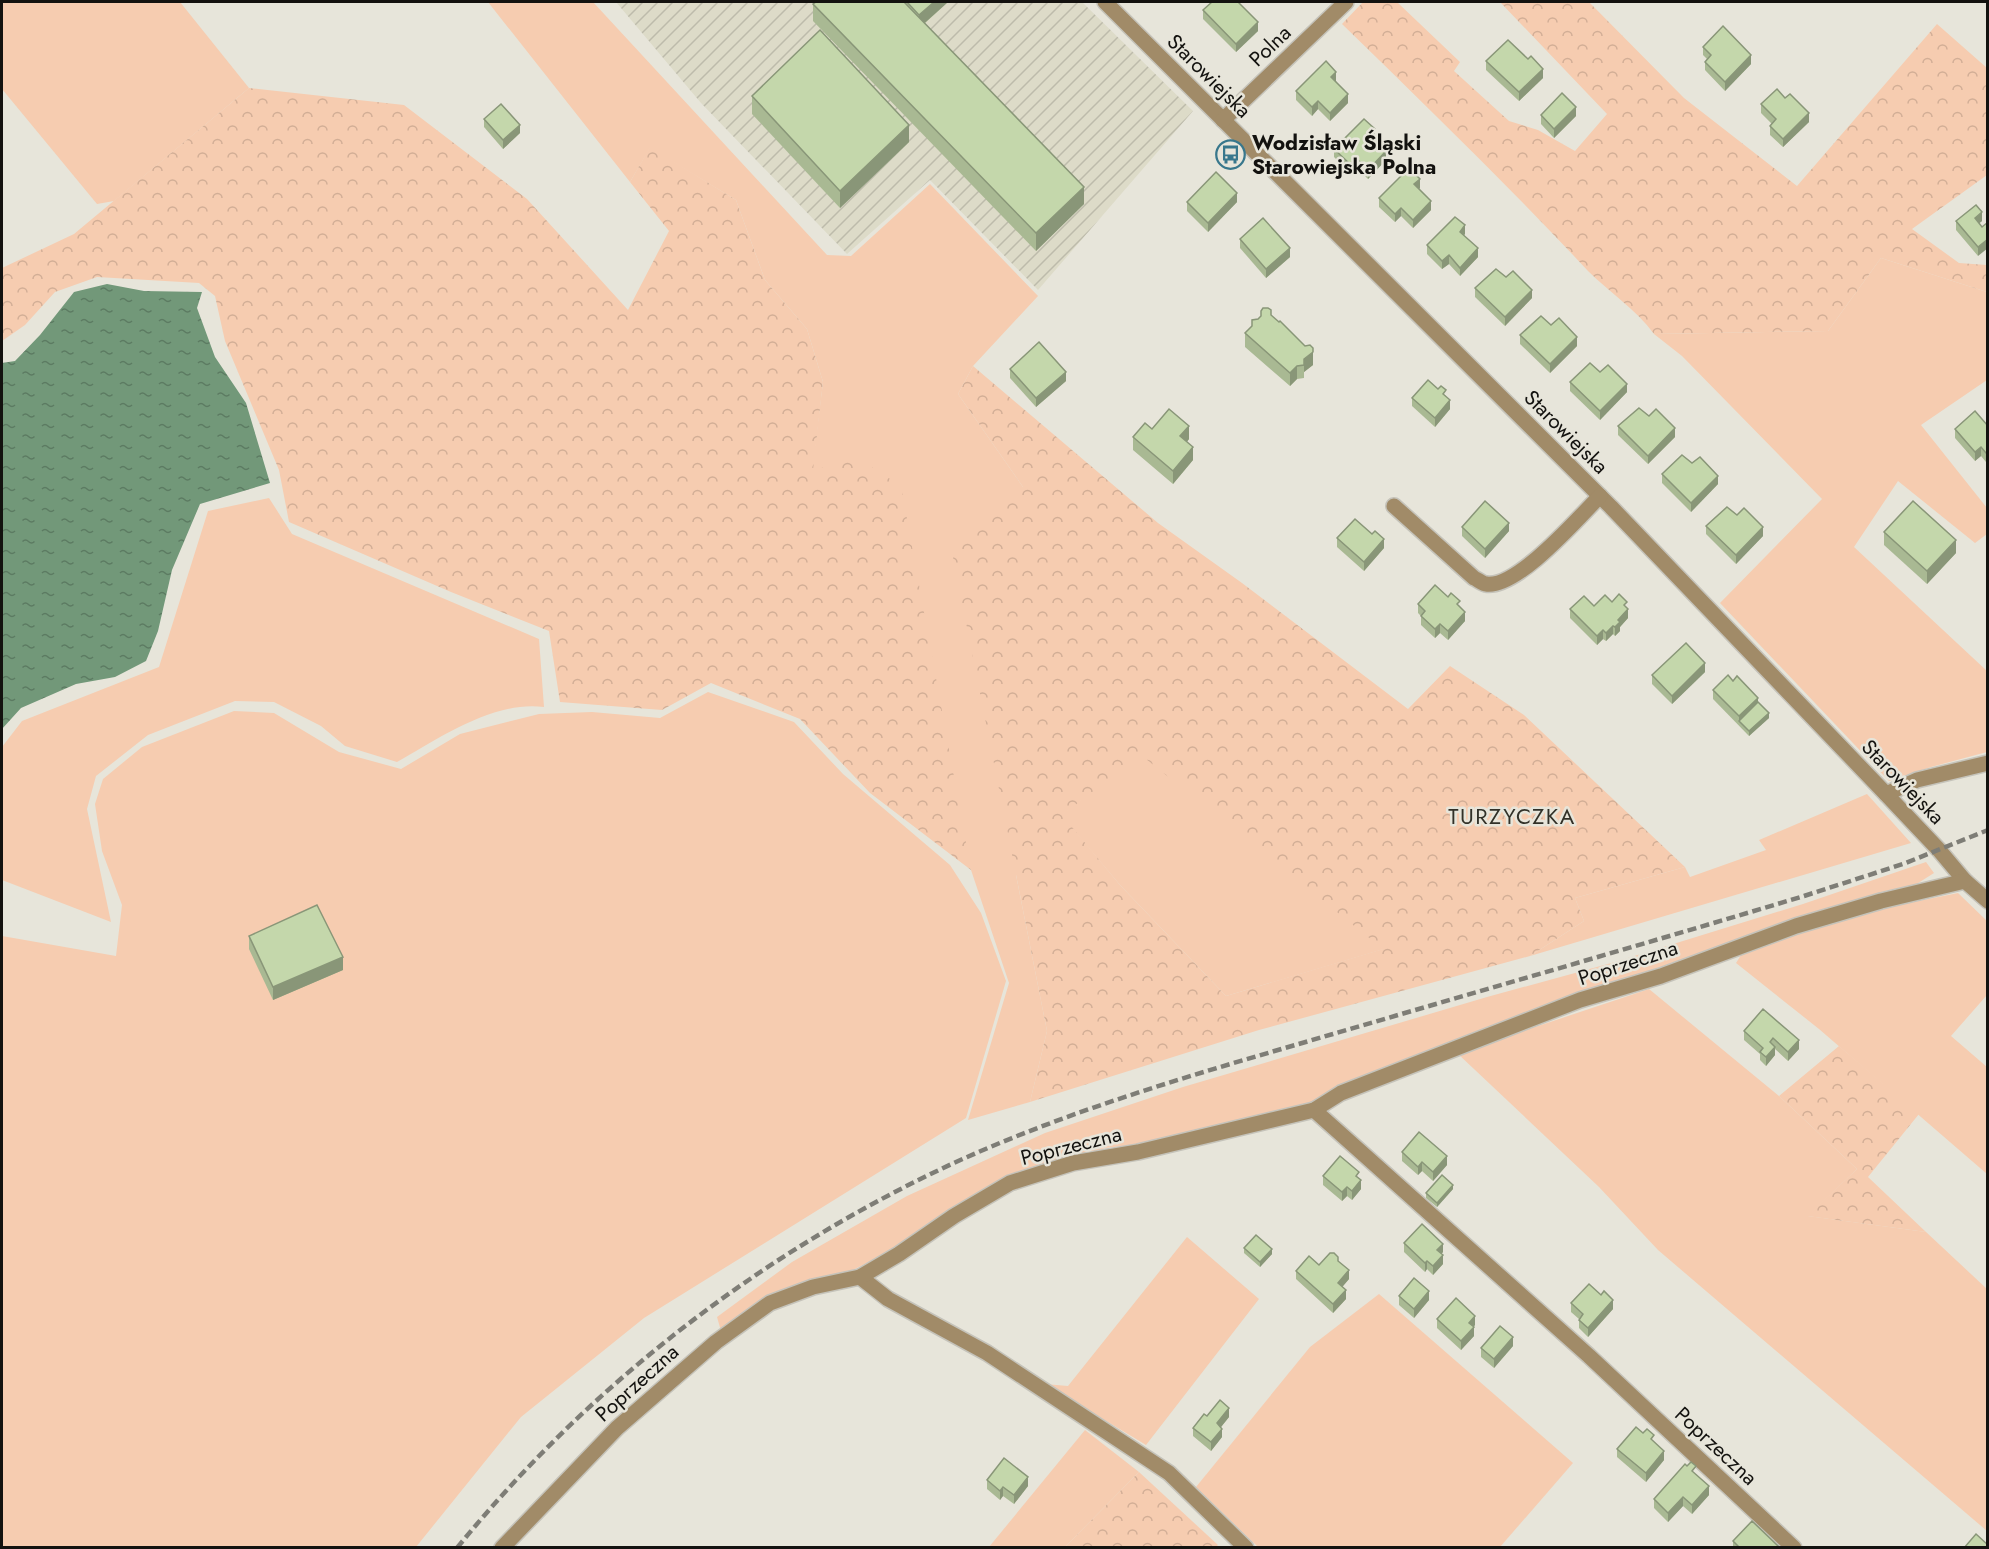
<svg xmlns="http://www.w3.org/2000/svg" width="1989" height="1549" font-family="Jost,sans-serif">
	<defs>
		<pattern id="industrial-furrows" width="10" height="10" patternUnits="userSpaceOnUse" patternTransform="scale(1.5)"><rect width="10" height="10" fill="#dddbc8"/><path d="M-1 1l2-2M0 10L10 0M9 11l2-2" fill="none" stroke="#bdbbab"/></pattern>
		<pattern id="forest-crowns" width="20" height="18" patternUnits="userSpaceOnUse" patternTransform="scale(1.5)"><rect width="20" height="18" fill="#f6ccb0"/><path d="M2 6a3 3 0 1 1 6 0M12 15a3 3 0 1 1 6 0" fill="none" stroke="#d2ae96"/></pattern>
		<pattern id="water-ripples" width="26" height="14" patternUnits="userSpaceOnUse" patternTransform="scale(1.5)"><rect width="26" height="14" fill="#729879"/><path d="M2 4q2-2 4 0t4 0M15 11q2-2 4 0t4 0" fill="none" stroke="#5c7b62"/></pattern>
	</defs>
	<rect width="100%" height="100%" fill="#e7e5da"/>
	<path fill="url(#industrial-furrows)" d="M616,2H1082L1193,111L1038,290L930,180L847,254L701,103Z"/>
	<g fill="#f6ccb0">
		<path d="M2,2H180L249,88L114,201L97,204L2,89Z"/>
		<path d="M488,2H593L827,255L851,256L930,184L1038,296L973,366L958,394L1023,487L1016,875L1047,1031L1030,1102L968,1120L1009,983L971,870L812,471L823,382L807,329L765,280L736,200L650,148L630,182Z"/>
		<path d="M1881,258L1987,292V380L1921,425L1987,508V534L1975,543L1898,481L1854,547L1987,671V752L1931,767L1889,781L1720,603L1822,499L1682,356L1654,334L1828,331Z"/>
		<path d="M269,498L292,534L539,639L544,707C495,700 439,738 397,762L345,746L321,726L274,702L235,701L148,735L96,776L87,809L111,922L2,880V747L22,721L159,667L208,511Z"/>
		<path d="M708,692L794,722L843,774L950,865L981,913L1006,981L966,1118L644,1318L521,1417L416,1547L2,1548V936L116,956L122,905L102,851L95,804L103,779L142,747L234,711L274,713L339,752L401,769L460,734L539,714L592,712L660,718Z"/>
		<path d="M1141,754L1384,949L1226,996L1120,885L1061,815Z"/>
		<path d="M1867,794L1911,843L1530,956L1584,921L1575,898L1685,867L1690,877L1766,850L1759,840Z"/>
		<path d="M1926,862L1934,873L1915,885L1885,891L1775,926L1486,1029L1349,1081L1313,1102L1277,1110L1166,1141L1105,1148L1024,1173L975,1195L927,1224L888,1252L851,1271L817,1278L774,1294L721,1331L717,1317L792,1262L907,1196L1045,1133L1183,1087L1487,997L1615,962L1803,904Z"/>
		<path d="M1958,893L1987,921V995L1951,1036L1987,1067V1174L1819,1029L1736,963L1743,952L1860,913Z"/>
		<path d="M1649,989L1779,1096L1857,1169L1808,1216L1926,1232L1987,1289V1531L1658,1250L1599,1187L1457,1053Z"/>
		<path d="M1187,1237L1259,1299L1146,1445L1045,1384L1068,1386Z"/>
		<path d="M1379,1294L1573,1463L1500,1547H1258L1196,1487L1310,1347Z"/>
		<path d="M1085,1430L1139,1472L1065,1547H989Z"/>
	</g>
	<g fill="url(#forest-crowns)" fill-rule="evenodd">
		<path d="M1363,2H1397L1460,62L1454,71L1509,121L1538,130L1575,151L1607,114L1500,2H1589L1684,98L1797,186L1937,24L1987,68V175L1912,229L1959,263L1987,265V292L1881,258L1828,331L1654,334C1636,309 1610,293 1588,271C1509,186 1425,105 1342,24Z"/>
		<path d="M249,88L404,105L527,199L628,310L669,231L630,182L650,147L736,200L765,280L807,329L823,382L813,470L859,459L901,486L971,870L870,793L800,719L711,683L662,710L560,702L549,631L451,592L289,522L279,470L225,341L215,296L199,283L97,277L55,292L25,325L2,341V268L74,234Z"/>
		<path d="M973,366L1158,523L1242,583L1408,709L1450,666L1524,715L1685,867L1575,898L1584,921L1530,956L1259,1030L1030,1102L1047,1031L952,552L1023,487L958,394ZM1141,755L1383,949L1226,996L1120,885L1062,815Z"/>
		<path d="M1839,1046L1919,1114L1868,1177L1926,1232L1807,1216L1857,1169L1779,1096Z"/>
		<path d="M1139,1472L1218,1545L1216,1547H1065Z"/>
	</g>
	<path fill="url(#water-ripples)" d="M107,284L144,291L202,292L197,308L215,357L246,403L270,483L200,504L172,570L158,631L146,661L115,677L76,684L21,708L2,729V363L15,361L40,335L74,292Z"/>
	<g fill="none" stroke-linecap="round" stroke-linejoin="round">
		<defs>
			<g id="minor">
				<path d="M1105,2L1611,507L1886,794L1939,850L1965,881L1988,901"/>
				<path d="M1223,120L1346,2"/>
				<path d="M1394,506L1474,578C1477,579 1483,584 1486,584C1517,589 1579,517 1600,496"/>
				<path d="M1886,794L1917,780L1988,763"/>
				<path d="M1314,1110L1589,1356L1794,1548"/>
				<path d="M860,1277L888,1299L987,1353L1169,1473L1246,1548"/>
				<path d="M502,1548L617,1428L716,1342L770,1303L813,1287L860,1277L899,1254L954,1216L1010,1183L1073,1163L1138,1152L1314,1110L1341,1093L1580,1000L1661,976L1796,926L1881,901L1965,881"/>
			</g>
		</defs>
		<use href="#minor" stroke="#c5c3ba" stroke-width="18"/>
		<use href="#minor" stroke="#a18b68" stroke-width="15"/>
		<path stroke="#7e7d76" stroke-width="4.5" stroke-dasharray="9 4.5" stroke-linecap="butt" d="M457,1548C590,1384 765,1250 956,1162C1077,1107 1206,1071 1333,1034C1490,988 1648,943 1804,896L1903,864L1988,830"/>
	</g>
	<g fill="#a9b993">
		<path d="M816,2H948L925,23L1084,204L1036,251L813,21V4Z"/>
		<path d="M1203,10L1258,31L1236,52L1203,19Z"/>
		<path d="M1703,47L1751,64L1725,91L1705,70V62L1707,59L1703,55Z"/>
		<path d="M1486,61L1543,78L1519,101L1486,70Z"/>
		<path d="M1336,81L1348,103L1330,121L1318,109L1312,116L1296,100V91Z"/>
		<path d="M752,96L909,142L840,208L752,114Z"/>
		<path d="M1761,104L1809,122L1783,147L1770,135V126L1772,124L1761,113Z"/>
		<path d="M1541,115L1576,116L1554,138L1541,124Z"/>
		<path d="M484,119L520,133L503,149L484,127Z"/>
		<path d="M1375,138L1374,139L1386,160L1368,179L1356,167L1350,173L1334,157V149Z"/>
		<path d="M1419,188L1431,210L1413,228L1401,216L1395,222L1379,207V198L1420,188Z"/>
		<path d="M1187,202H1237L1208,232L1187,211Z"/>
		<path d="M1956,221H1982L1979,223L1978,256L1956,230Z"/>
		<path d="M1465,234L1464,235L1478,257L1460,276L1449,264L1442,269L1427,254V245Z"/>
		<path d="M1240,239L1290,257L1266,278L1240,248Z"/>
		<path d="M1506,277L1532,298L1505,326L1475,297V288Z"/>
		<path d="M1271,315L1313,365L1304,372V378L1297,379L1290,386L1245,347V333L1258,319Z"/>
		<path d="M1551,325L1577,346L1550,373L1520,344V335Z"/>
		<path d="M1010,369L1066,381L1036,407L1010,378Z"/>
		<path d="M1600,372L1627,392L1600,420L1570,391V382Z"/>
		<path d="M1438,389L1446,396L1450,409L1435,427L1412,406V398Z"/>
		<path d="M1649,416L1675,437L1648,464L1618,435V426Z"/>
		<path d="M1988,426V460L1986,462L1981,456L1975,461L1955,438V429Z"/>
		<path d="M1152,429L1189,439L1187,442L1193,460L1173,484L1133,450V437Z"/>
		<path d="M1692,463L1718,484L1691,512L1662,483V474Z"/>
		<path d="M1737,515L1763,536L1736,564L1706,534V526Z"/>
		<path d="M1462,527L1509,531L1485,558L1462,536Z"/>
		<path d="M1884,532L1956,553L1927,584L1884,545Z"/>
		<path d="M1372,534L1384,548L1364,571L1337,547V538Z"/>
		<path d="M1612,602L1627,608L1628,618L1620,627V631L1615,636L1613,634L1606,641L1603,639L1597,645L1570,618V609L1594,606Z"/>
		<path d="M1418,604L1460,607L1465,621L1448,640L1440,633L1435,638L1421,625V616L1418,613Z"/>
		<path d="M1705,672L1672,704L1652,684V675Z"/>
		<path d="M1733,681L1758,702L1769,718L1749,736L1713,699V690Z"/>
		<path d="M249,936L343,970L273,1000L249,949Z"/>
		<path d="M1763,1009L1799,1049L1788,1061L1775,1049V1055L1766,1066L1760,1060V1054L1744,1040V1031Z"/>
		<path d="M1402,1152L1447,1165L1433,1181L1422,1171L1418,1175L1402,1161Z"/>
		<path d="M1323,1176L1359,1178L1361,1189L1352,1200L1347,1196L1342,1201L1323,1185Z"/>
		<path d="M1453,1189L1437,1207L1426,1198V1193Z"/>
		<path d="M1404,1243L1443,1252L1441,1254L1443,1264L1433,1275L1427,1269L1425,1272L1404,1252Z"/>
		<path d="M1244,1248L1272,1254L1260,1267L1244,1253Z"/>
		<path d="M1338,1261L1349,1279L1342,1287L1346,1299L1333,1313L1296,1279V1271Z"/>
		<path d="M1399,1296L1429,1300L1414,1318L1399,1305Z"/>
		<path d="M1571,1303L1613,1309L1588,1337L1579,1328V1319L1571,1312Z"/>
		<path d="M1437,1319L1475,1325L1473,1327L1474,1336L1461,1350L1437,1328Z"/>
		<path d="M1513,1346L1494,1368L1481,1357V1348Z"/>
		<path d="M1207,1416L1229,1417L1221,1427L1222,1437L1211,1451L1193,1436V1428Z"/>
		<path d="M1654,1442L1664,1460L1646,1482L1617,1457V1449Z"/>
		<path d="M1696,1474L1709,1495L1692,1514L1683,1506L1668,1522L1654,1508V1499Z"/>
		<path d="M987,1480L1028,1486L1014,1504L1003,1496L1000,1500L987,1489Z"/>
		<path d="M1733,1541L1778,1548H1733Z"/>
	</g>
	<g fill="#899678">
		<path d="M934,2H948L919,28V15Z"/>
		<path d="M1258,22V31L1236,52V44Z"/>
		<path d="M1751,55V64L1725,91V82Z"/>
		<path d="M1543,69V78L1519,101V92Z"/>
		<path d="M1336,72V81L1331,86V77Z"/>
		<path d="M1348,94V103L1330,121V113Z"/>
		<path d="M1318,101V109L1312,116V107Z"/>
		<path d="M1576,107V116L1554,138V129Z"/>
		<path d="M1809,113V122L1783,147V139Z"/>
		<path d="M520,125V133L503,149V140Z"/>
		<path d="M909,125V142L840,208V191Z"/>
		<path d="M1375,129V138L1369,143V135Z"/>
		<path d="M1386,151V160L1368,179V170Z"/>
		<path d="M1356,158V167L1350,173V164Z"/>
		<path d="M1420,179V188L1414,193V184Z"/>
		<path d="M1084,187V204L1036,251V233Z"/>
		<path d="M1237,193V202L1208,232V223Z"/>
		<path d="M1431,201V210L1413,228V220Z"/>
		<path d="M1401,208V216L1395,222V214Z"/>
		<path d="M1982,212V221L1975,227V218Z"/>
		<path d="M1465,225V234L1460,240V232Z"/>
		<path d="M1988,239V248L1978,256V247Z"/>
		<path d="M1290,248V257L1266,278V269Z"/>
		<path d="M1478,248V257L1460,276V268Z"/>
		<path d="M1449,255V264L1442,269V261Z"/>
		<path d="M1532,290V298L1505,326V317Z"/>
		<path d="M1577,337V346L1550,373V364Z"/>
		<path d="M1313,352V365L1304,372V359Z"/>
		<path d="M1297,366V379L1290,386V373Z"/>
		<path d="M1066,372V381L1036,407V398Z"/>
		<path d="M1627,384V392L1600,420V411Z"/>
		<path d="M1450,400V409L1435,427V418Z"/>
		<path d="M1189,426V439L1180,450V436Z"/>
		<path d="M1675,428V437L1648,464V456Z"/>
		<path d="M1193,447V460L1173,484V471Z"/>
		<path d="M1981,447V456L1975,461V452Z"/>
		<path d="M1988,451V460L1986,462V453Z"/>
		<path d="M1718,476V484L1691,512V503Z"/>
		<path d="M1509,523V531L1485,558V549Z"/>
		<path d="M1763,527V536L1736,564V555Z"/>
		<path d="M1384,539V548L1364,571V562Z"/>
		<path d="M1956,540V553L1927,584V571Z"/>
		<path d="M1628,609V618L1620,627V631L1615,636V627L1618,620Z"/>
		<path d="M1465,612V621L1448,640V631Z"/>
		<path d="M1440,624V633L1435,638V629Z"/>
		<path d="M1613,626V634L1606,641V633Z"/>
		<path d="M1603,630V639L1597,645V636Z"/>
		<path d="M1705,663V672L1672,704V696Z"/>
		<path d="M1758,698V706L1739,721V716Z"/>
		<path d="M1769,713V718L1749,736V731Z"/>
		<path d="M343,957V970L273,1000V987Z"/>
		<path d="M1799,1040V1049L1788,1061V1052Z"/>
		<path d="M1775,1047V1055L1766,1066V1057Z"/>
		<path d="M1447,1156V1165L1433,1181V1172Z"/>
		<path d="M1422,1162V1171L1418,1175V1167Z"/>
		<path d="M1361,1180V1189L1352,1200V1191Z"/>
		<path d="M1453,1185V1189L1437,1207V1203Z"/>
		<path d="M1347,1187V1196L1342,1201V1192Z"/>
		<path d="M1443,1244V1252L1437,1259V1250Z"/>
		<path d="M1272,1249V1254L1260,1267V1262Z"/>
		<path d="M1443,1255V1264L1433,1275V1266Z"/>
		<path d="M1427,1261V1269L1425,1272V1263Z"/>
		<path d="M1349,1270V1279L1338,1292V1283Z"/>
		<path d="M1346,1290V1299L1333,1313V1304Z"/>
		<path d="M1429,1291V1300L1414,1318V1309Z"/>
		<path d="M1613,1300V1309L1588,1337V1328Z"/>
		<path d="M1475,1316V1325L1469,1332V1323Z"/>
		<path d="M1474,1327V1336L1461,1350V1341Z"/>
		<path d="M1513,1337V1346L1494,1368V1359Z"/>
		<path d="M1229,1408V1417L1217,1432V1423Z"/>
		<path d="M1222,1429V1437L1211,1451V1442Z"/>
		<path d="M1664,1451V1460L1646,1482V1473Z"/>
		<path d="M1028,1477V1486L1014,1504V1495Z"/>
		<path d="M1709,1486V1495L1692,1514V1505Z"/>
		<path d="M1003,1487V1496L1000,1500V1491Z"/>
		<path d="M1683,1497V1506L1668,1522V1513Z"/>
	</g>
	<g fill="#c4d7ab" stroke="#899678" stroke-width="1.5">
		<path d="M816,2H904L1084,187L1036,233L813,4Z"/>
		<path d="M907,2H934L919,15Z"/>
		<path d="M1212,2H1238L1258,22L1236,44L1203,10Z"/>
		<path d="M1723,26L1751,55L1725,82L1705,62L1711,55L1703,47Z"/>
		<path d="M820,30L909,125L840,191L752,96Z"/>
		<path d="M1508,40L1528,59L1531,56L1543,69L1519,92L1486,61Z"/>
		<path d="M1326,61L1336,72L1331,77L1348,94L1330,113L1318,101L1312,107L1296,91Z"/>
		<path d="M1777,89L1785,98L1790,94L1809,113L1783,139L1770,126L1776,119L1761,104Z"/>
		<path d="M1562,93L1576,107L1554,129L1541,115Z"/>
		<path d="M501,104L520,125L503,140L484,119Z"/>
		<path d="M1364,119L1375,129L1369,135L1386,151L1368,170L1356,158L1350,164L1334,149Z"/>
		<path d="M1409,168L1420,179L1414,184L1431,201L1413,220L1401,208L1395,214L1379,198Z"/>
		<path d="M1216,172L1237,193L1208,223L1187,202Z"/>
		<path d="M1976,205L1982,212L1975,218L1982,227L1988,222V239L1978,247L1956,221Z"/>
		<path d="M1455,217L1465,225L1460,232L1478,248L1460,268L1449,255L1442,261L1427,245Z"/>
		<path d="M1263,218L1290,248L1266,269L1240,239Z"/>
		<path d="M1496,269L1506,277L1513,271L1532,290L1505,317L1475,288Z"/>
		<path d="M1263,308H1268L1271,310V315L1279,322L1280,321L1305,346L1310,345L1313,348V352L1304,359V365L1297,366L1290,373L1245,333L1252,326V320L1258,319L1261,316V311Z"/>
		<path d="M1541,316L1551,325L1559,318L1577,337L1550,364L1520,335Z"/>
		<path d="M1039,342L1066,372L1036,398L1010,369Z"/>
		<path d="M1590,363L1600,372L1608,365L1627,384L1600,411L1570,382Z"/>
		<path d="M1428,380L1438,389L1441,386L1446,390L1443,394L1450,400L1435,418L1412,398Z"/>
		<path d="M1639,408L1649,416L1656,409L1675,428L1648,456L1618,426Z"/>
		<path d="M1169,409L1189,426L1180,436L1193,447L1173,471L1133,437L1145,423L1152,429Z"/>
		<path d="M1975,411L1988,426V451L1986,453L1981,447L1975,452L1955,429Z"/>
		<path d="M1682,455L1692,463L1700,457L1718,476L1691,503L1662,474Z"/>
		<path d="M1485,501L1509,523L1485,549L1462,527Z"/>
		<path d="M1913,501L1956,540L1927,571L1884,532Z"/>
		<path d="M1727,507L1737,515L1744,508L1763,527L1736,555L1706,526Z"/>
		<path d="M1355,519L1372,534L1375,531L1384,539L1364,562L1337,538Z"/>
		<path d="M1435,585L1448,597L1451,593L1460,601L1457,604L1465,612L1448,631L1440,624L1435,629L1421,616L1425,611L1418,604Z"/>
		<path d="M1619,594L1627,602L1624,605L1628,609L1618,620L1620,622L1615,627L1613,626L1606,633L1603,630L1597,636L1570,609L1584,596L1594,606L1605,595L1612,602Z"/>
		<path d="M1686,643L1705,663L1672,696L1652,675Z"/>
		<path d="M1728,675L1733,681L1737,676L1758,698L1739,716L1713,690Z"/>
		<path d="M1758,702L1769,713L1749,731L1739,721Z"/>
		<path d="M317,905L343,957L273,987L249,936Z"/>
		<path d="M1763,1009L1799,1040L1788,1052L1773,1038L1770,1042L1775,1047L1766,1057L1760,1052L1763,1048L1744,1031Z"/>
		<path d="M1419,1132L1447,1156L1433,1172L1422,1162L1418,1167L1402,1152Z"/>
		<path d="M1340,1156L1359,1172L1356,1176L1361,1180L1352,1191L1347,1187L1342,1192L1323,1176Z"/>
		<path d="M1442,1175L1453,1185L1437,1203L1426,1193Z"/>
		<path d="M1422,1224L1443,1244L1437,1250L1443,1255L1433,1266L1427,1261L1425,1263L1404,1243Z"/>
		<path d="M1256,1235L1272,1249L1260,1262L1244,1248Z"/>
		<path d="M1330,1253H1334L1338,1257V1261L1349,1270L1338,1283L1346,1290L1333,1304L1296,1271L1309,1256L1319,1265Z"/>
		<path d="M1414,1278L1429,1291L1414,1309L1399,1296Z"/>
		<path d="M1589,1284L1601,1295L1604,1291L1613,1300L1588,1328L1579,1320L1583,1314L1571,1303Z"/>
		<path d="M1456,1298L1475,1316L1469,1323L1474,1327L1461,1341L1437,1319Z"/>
		<path d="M1500,1326L1513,1337L1494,1359L1481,1348Z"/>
		<path d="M1220,1400L1229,1408L1217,1423L1222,1429L1211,1442L1193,1428L1204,1414L1207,1416Z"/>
		<path d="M1636,1427L1643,1433L1647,1429L1654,1435L1651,1439L1664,1451L1646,1473L1617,1449Z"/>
		<path d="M1004,1458L1028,1477L1014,1495L1003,1487L1000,1491L987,1480Z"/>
		<path d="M1691,1462L1696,1466L1692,1471L1709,1486L1692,1505L1683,1497L1668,1513L1654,1499L1685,1464L1687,1466Z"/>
		<path d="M1752,1521L1778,1546L1776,1548H1740L1733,1541Z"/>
		<path d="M1976,1534L1988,1545V1548H1964Z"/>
	</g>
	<defs>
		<symbol id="bus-ring" viewBox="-11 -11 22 22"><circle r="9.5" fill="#e7e5da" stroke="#38778c" stroke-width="1.5"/><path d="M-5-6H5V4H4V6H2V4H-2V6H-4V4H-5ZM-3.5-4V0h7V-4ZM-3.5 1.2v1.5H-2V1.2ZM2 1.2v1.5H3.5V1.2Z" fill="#38778c"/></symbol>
	</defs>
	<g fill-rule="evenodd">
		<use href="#bus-ring" x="1214" y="138" width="33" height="33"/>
	</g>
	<g text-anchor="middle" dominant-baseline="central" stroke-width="5" stroke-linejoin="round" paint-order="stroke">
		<g font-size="21" fill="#13120f" stroke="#e7e5da">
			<text transform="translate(1270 46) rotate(-44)">Polna</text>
			<text transform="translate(1209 76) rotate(45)">Starowiejska</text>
			<text transform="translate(1566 432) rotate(45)">Starowiejska</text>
			<text transform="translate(1903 782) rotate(46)">Starowiejska</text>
			<text transform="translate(1628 963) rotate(-18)">Poprzeczna</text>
			<text transform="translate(1071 1146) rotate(-14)">Poprzeczna</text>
			<text transform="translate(637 1383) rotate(-42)">Poprzeczna</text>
			<text transform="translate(1716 1446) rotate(43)">Poprzeczna</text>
		</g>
		<g font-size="21" font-weight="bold" fill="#13120f" stroke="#e7e5da" text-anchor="start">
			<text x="1252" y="143">Wodzisław Śląski<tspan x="1252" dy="24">Starowiejska Polna</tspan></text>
		</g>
		<g font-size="22" letter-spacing="1.5" fill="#323128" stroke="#e7e5da">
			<text x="1512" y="816">TURZYCZKA</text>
		</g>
	</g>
	<rect width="1989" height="1549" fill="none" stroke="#13120f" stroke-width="6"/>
</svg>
